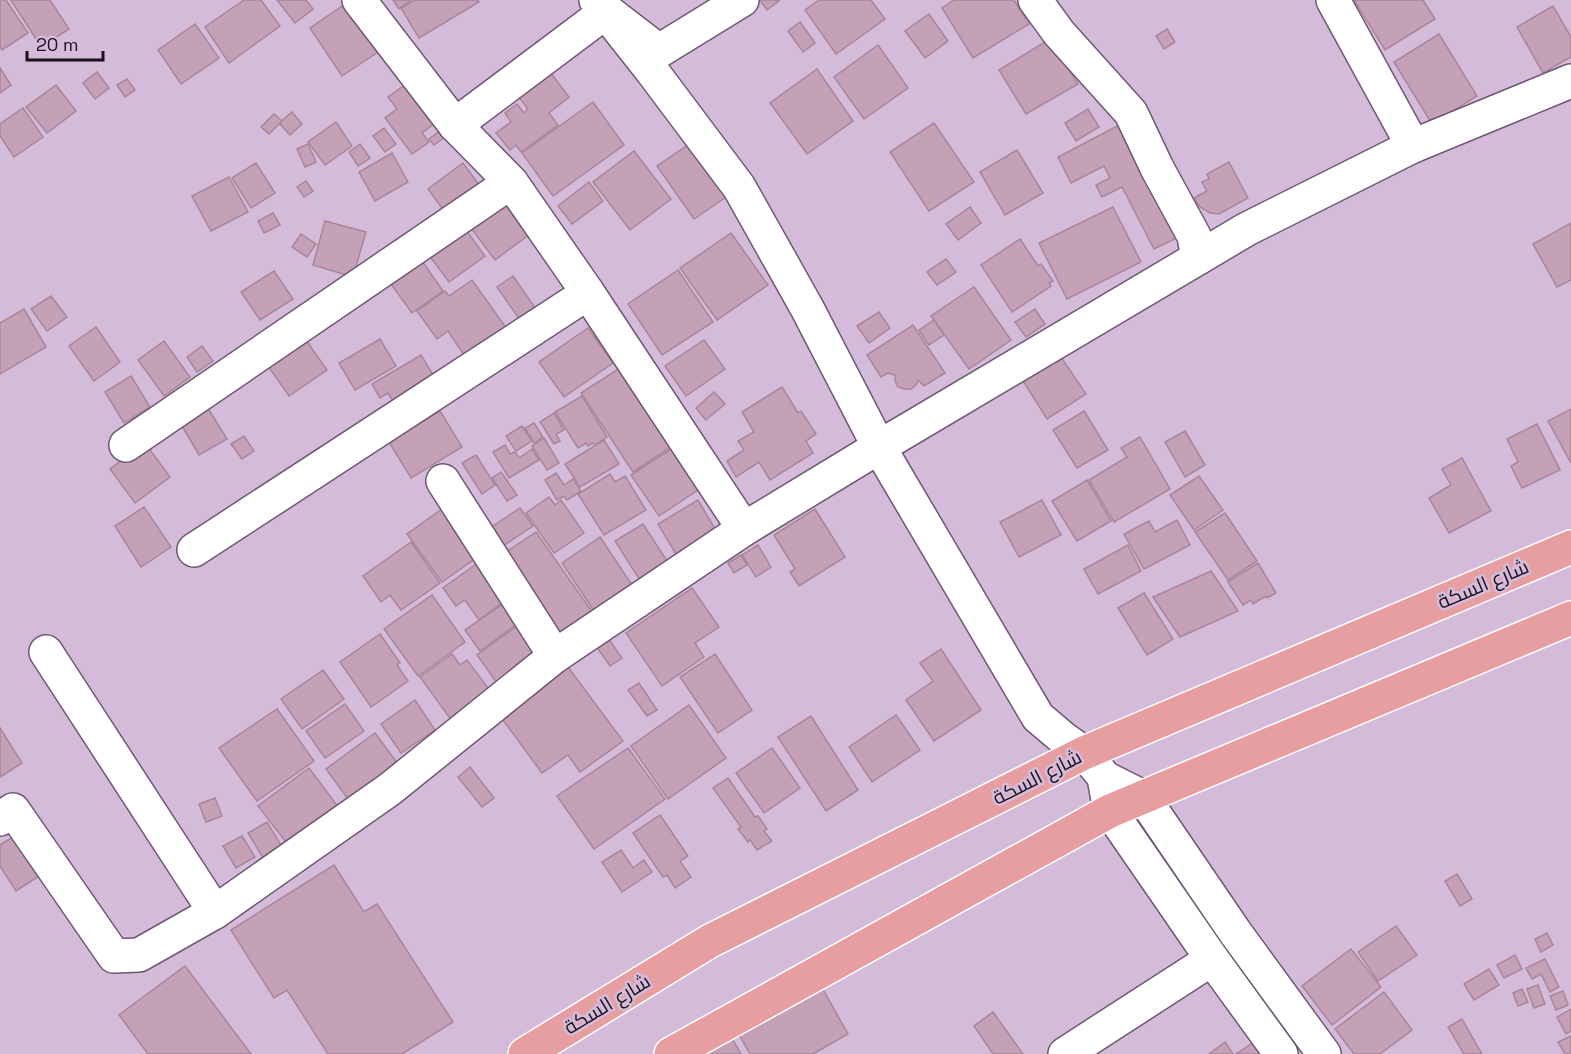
<svg xmlns="http://www.w3.org/2000/svg" width="1571" height="1054" font-family="'Space Grotesk',Cairo,sans-serif">
	<rect width="100%" height="100%" fill="#d5bbda"/>
	<g fill="#c5a1b7" stroke="#a8859b" stroke-width="1.5">
		<path d="M0,0H6L28,33L2,50L0,47Z"/>
		<path d="M11,0H50L69,29L41,47Z"/>
		<path d="M244,0H261L280,26L229,63L205,27Z"/>
		<path d="M277,0H306L313,9L295,23Z"/>
		<path d="M393,0H411L399,9Z"/>
		<path d="M415,0H478L479,2L419,38L401,8Z"/>
		<path d="M760,0H778L779,1L767,10Z"/>
		<path d="M819,0H871L885,19L836,54L805,10Z"/>
		<path d="M954,0H1014L1029,24L973,58L942,8Z"/>
		<path d="M1354,0H1423L1435,19L1385,50Z"/>
		<path d="M345,4L378,52L342,76L310,28Z"/>
		<path d="M1553,6L1571,37V57L1543,73L1517,27Z"/>
		<path d="M929,14L948,41L925,58L905,31Z"/>
		<path d="M800,22L815,43L803,52L788,31Z"/>
		<path d="M195,24L219,58L181,84L158,50Z"/>
		<path d="M1167,29L1175,42L1164,49L1156,36Z"/>
		<path d="M1439,34L1477,96L1432,124L1394,62Z"/>
		<path d="M1050,39L1078,84L1026,114L999,70Z"/>
		<path d="M878,45L908,88L864,119L834,77Z"/>
		<path d="M0,68L11,85L0,93Z"/>
		<path d="M547,68L569,97L549,113L558,125L521,152L516,145L510,150L496,133L511,122L505,113L517,104L524,113L528,109L515,92Z"/>
		<path d="M817,69L853,121L807,154L770,103Z"/>
		<path d="M97,72L109,88L95,99L83,83Z"/>
		<path d="M416,77L446,115L422,133L429,142L412,154L385,118L397,109L388,97Z"/>
		<path d="M127,79L135,90L125,97L117,85Z"/>
		<path d="M56,85L76,111L47,133L26,107Z"/>
		<path d="M593,102L624,145L553,196L522,153Z"/>
		<path d="M23,108L43,137L14,157L0,136V124Z"/>
		<path d="M1088,109L1099,127L1076,141L1065,123Z"/>
		<path d="M292,112L302,124L290,135L279,123Z"/>
		<path d="M274,114L282,121L269,134L261,127Z"/>
		<path d="M336,122L352,146L325,165L308,142Z"/>
		<path d="M1125,122L1183,235L1154,249L1122,187L1102,197L1096,185L1110,178L1104,166L1071,183L1058,157Z"/>
		<path d="M934,123L974,182L929,211L890,152Z"/>
		<path d="M384,128L396,144L385,152L373,136Z"/>
		<path d="M441,130L446,136L434,145L429,139Z"/>
		<path d="M698,138L735,191L694,219L657,166Z"/>
		<path d="M308,144L316,162L305,167L297,149Z"/>
		<path d="M360,144L370,158L358,166L349,152Z"/>
		<path d="M1017,150L1043,193L1005,215L980,172Z"/>
		<path d="M634,151L671,199L630,230L593,182Z"/>
		<path d="M392,153L408,182L375,201L359,172Z"/>
		<path d="M1229,162L1248,198L1219,214L1210,213L1200,207L1194,198L1207,191L1202,182L1209,179L1207,174Z"/>
		<path d="M256,163L275,193L251,208L232,178Z"/>
		<path d="M463,163L485,193L449,218L428,189Z"/>
		<path d="M229,177L248,212L211,231L192,196Z"/>
		<path d="M306,181L313,191L304,197L297,187Z"/>
		<path d="M589,182L603,201L572,224L558,206Z"/>
		<path d="M508,195L534,231L495,260L468,224Z"/>
		<path d="M970,207L981,223L958,240L946,224Z"/>
		<path d="M1113,207L1141,262L1067,299L1039,243Z"/>
		<path d="M273,213L280,225L264,233L258,221Z"/>
		<path d="M325,221L366,232L353,277L313,265Z"/>
		<path d="M1571,223V280L1557,287L1533,244Z"/>
		<path d="M463,226L485,256L449,282L423,247Z"/>
		<path d="M731,233L768,285L717,320L680,268Z"/>
		<path d="M301,234L316,244L307,257L292,247Z"/>
		<path d="M1020,239L1038,266L1041,264L1053,281L1049,283L1051,286L1012,312L981,265Z"/>
		<path d="M420,258L443,291L412,313L388,280Z"/>
		<path d="M946,259L956,272L937,285L927,272Z"/>
		<path d="M678,270L713,322L662,355L628,304Z"/>
		<path d="M274,271L293,299L260,320L241,292Z"/>
		<path d="M513,276L536,309L520,320L497,287Z"/>
		<path d="M472,280L507,329L466,358L448,331L437,339L417,311L445,291L449,296Z"/>
		<path d="M974,287L1011,340L969,369L931,316Z"/>
		<path d="M51,296L67,317L47,331L31,309Z"/>
		<path d="M24,309L46,347L0,374V323Z"/>
		<path d="M1035,309L1045,324L1026,337L1015,322Z"/>
		<path d="M879,312L890,328L869,343L857,326Z"/>
		<path d="M934,320L944,335L929,345L919,330Z"/>
		<path d="M913,325L945,373L924,386L918,380L916,385L911,389H904L898,387L895,381V375L888,373L881,377L867,355Z"/>
		<path d="M96,327L120,362L94,381L69,346Z"/>
		<path d="M588,328L613,363L564,397L539,362Z"/>
		<path d="M380,339L396,366L355,390L339,363Z"/>
		<path d="M306,340L327,370L289,396L268,366Z"/>
		<path d="M704,340L725,369L686,396L665,366Z"/>
		<path d="M164,341L190,377L164,396L138,360Z"/>
		<path d="M202,346L213,361L197,372L187,357Z"/>
		<path d="M421,355L439,385L398,409L388,393L380,398L372,384Z"/>
		<path d="M1061,357L1086,394L1047,419L1023,381Z"/>
		<path d="M623,366L674,445L633,472L581,393Z"/>
		<path d="M131,376L150,407L124,423L105,392Z"/>
		<path d="M782,387L798,413L801,411L816,434L806,441L813,453L770,480L759,462L736,477L727,461L744,450L738,441L754,432L742,412Z"/>
		<path d="M714,392L725,404L706,420L696,408Z"/>
		<path d="M582,396L607,437L595,445L593,443L588,446L586,443L578,448L555,412Z"/>
		<path d="M206,405L227,439L199,455L179,421Z"/>
		<path d="M1571,409V463L1548,421Z"/>
		<path d="M440,411L462,447L411,478L389,442Z"/>
		<path d="M1084,411L1108,450L1077,468L1053,430Z"/>
		<path d="M554,413L564,430L556,434L560,441L554,444L540,422Z"/>
		<path d="M534,423L543,437L534,443L525,428Z"/>
		<path d="M1537,424L1560,470L1522,488L1511,466L1518,462L1507,439Z"/>
		<path d="M522,426L532,441L516,451L506,436Z"/>
		<path d="M1185,431L1205,465L1185,477L1165,442Z"/>
		<path d="M244,436L254,451L242,459L231,444Z"/>
		<path d="M1140,437L1170,489L1114,522L1089,480L1127,457L1121,448Z"/>
		<path d="M544,438L559,463L547,470L532,446Z"/>
		<path d="M604,440L619,464L580,487L565,464Z"/>
		<path d="M145,443L170,477L135,503L110,469Z"/>
		<path d="M505,445L510,454L515,452L519,458L532,449L539,460L509,478L493,452Z"/>
		<path d="M677,445L704,486L659,516L631,475Z"/>
		<path d="M476,455L495,485L482,494L462,463Z"/>
		<path d="M1462,458L1491,511L1449,533L1429,498L1451,485L1442,469Z"/>
		<path d="M501,472L517,495L507,501L492,478Z"/>
		<path d="M556,473L564,485L573,479L581,491L567,500L564,496L557,500L545,480Z"/>
		<path d="M610,474L615,482L625,476L646,510L604,535L578,494Z"/>
		<path d="M1199,476L1223,510L1194,530L1170,495Z"/>
		<path d="M1087,480L1111,521L1077,541L1052,501Z"/>
		<path d="M549,497L555,505L561,500L584,533L554,553L526,513Z"/>
		<path d="M698,500L720,537L680,561L658,524Z"/>
		<path d="M1042,500L1061,535L1019,557L1000,522Z"/>
		<path d="M144,507L171,547L141,567L115,526Z"/>
		<path d="M520,508L533,526L500,548L487,530Z"/>
		<path d="M442,509L476,558L442,582L407,534Z"/>
		<path d="M815,509L845,557L799,586L790,572L795,569L774,535Z"/>
		<path d="M1225,513L1257,561L1228,580L1195,532Z"/>
		<path d="M1177,520L1190,545L1144,569L1124,534L1149,521L1155,532Z"/>
		<path d="M643,524L671,567L643,585L615,541Z"/>
		<path d="M536,532L595,616L561,639L500,556Z"/>
		<path d="M600,537L634,588L596,614L562,563Z"/>
		<path d="M411,542L440,583L401,610L390,595L381,602L363,576Z"/>
		<path d="M758,545L771,567L756,577L742,555Z"/>
		<path d="M1128,545L1141,571L1098,594L1084,569Z"/>
		<path d="M741,555L747,565L734,573L728,563Z"/>
		<path d="M479,562L506,600L479,620L465,600L456,606L443,588Z"/>
		<path d="M1258,563L1276,593L1267,598L1266,596L1253,604L1251,600L1243,605L1228,582Z"/>
		<path d="M1211,571L1238,611L1180,637L1153,597Z"/>
		<path d="M692,588L719,627L695,643L704,657L662,686L626,633Z"/>
		<path d="M1144,593L1173,639L1147,655L1118,608Z"/>
		<path d="M432,595L465,642L418,676L384,629Z"/>
		<path d="M510,599L524,619L480,651L465,630Z"/>
		<path d="M525,620L547,650L499,686L477,655Z"/>
		<path d="M380,634L400,663L397,665L408,681L371,707L340,662Z"/>
		<path d="M608,638L622,658L610,666L596,646Z"/>
		<path d="M941,649L981,710L934,741L906,700L933,681L920,663Z"/>
		<path d="M452,654L460,665L467,660L491,692L452,721L420,677Z"/>
		<path d="M715,654L752,710L718,733L680,677Z"/>
		<path d="M568,667L623,741L580,772L568,755L542,773L500,716Z"/>
		<path d="M323,670L344,699L302,729L281,699Z"/>
		<path d="M639,683L657,710L647,716L628,690Z"/>
		<path d="M415,700L435,730L401,753L381,724Z"/>
		<path d="M345,704L364,731L325,758L306,731Z"/>
		<path d="M689,705L726,758L668,799L631,746Z"/>
		<path d="M277,709L314,761L257,801L219,748Z"/>
		<path d="M896,715L920,750L872,782L849,747Z"/>
		<path d="M811,716L858,790L826,811L778,737Z"/>
		<path d="M0,728L22,763L0,777Z"/>
		<path d="M375,733L398,764L348,799L326,769Z"/>
		<path d="M628,748L665,799L594,849L557,796Z"/>
		<path d="M772,748L800,788L764,813L736,773Z"/>
		<path d="M470,767L494,798L482,807L458,777Z"/>
		<path d="M309,768L339,808L289,846L258,806Z"/>
		<path d="M728,778L755,817L758,816L767,829L764,831L772,841L757,850L750,840L748,842L738,829L741,827L713,788Z"/>
		<path d="M215,798L222,816L206,822L199,804Z"/>
		<path d="M660,815L688,856L680,861L691,877L675,888L667,875L663,877L633,833Z"/>
		<path d="M267,822L282,847L263,858L248,833Z"/>
		<path d="M21,832L47,871L16,891L0,866V845Z"/>
		<path d="M242,836L255,857L236,868L223,846Z"/>
		<path d="M621,850L633,868L644,860L652,872L622,892L602,862Z"/>
		<path d="M334,865L364,912L377,904L453,1022L402,1054H328L287,990L274,998L231,930Z"/>
		<path d="M1457,874L1472,899L1460,906L1445,881Z"/>
		<path d="M1396,926L1417,955L1378,981L1358,952Z"/>
		<path d="M1547,933L1553,945L1541,952L1535,939Z"/>
		<path d="M1351,949L1381,987L1332,1025L1302,986Z"/>
		<path d="M1515,955L1522,969L1504,978L1497,965Z"/>
		<path d="M1545,959L1559,987L1550,992L1541,974L1532,979L1526,968Z"/>
		<path d="M185,966L251,1054H148L119,1015Z"/>
		<path d="M1489,969L1499,985L1474,1000L1464,984Z"/>
		<path d="M820,984L848,1034L813,1054H750L737,1031Z"/>
		<path d="M1538,985L1545,1004L1534,1008L1527,989Z"/>
		<path d="M1522,989L1528,1002L1518,1006L1513,993Z"/>
		<path d="M1563,991L1568,1005L1556,1010L1550,996Z"/>
		<path d="M1384,992L1412,1030L1380,1054H1354L1335,1029Z"/>
		<path d="M1571,1009V1031L1566,1034L1557,1017Z"/>
		<path d="M993,1012L1023,1054H993L974,1026Z"/>
		<path d="M1462,1019L1482,1054H1464L1448,1027Z"/>
		<path d="M730,1035L741,1054H696Z"/>
		<path d="M1571,1036V1054H1565L1558,1042Z"/>
		<path d="M1225,1042L1233,1054H1209Z"/>
		<path d="M1254,1042L1263,1054H1236Z"/>
	</g>
	<g fill="none" stroke-linecap="round" stroke-linejoin="round">
		<defs>
			<g id="minor">
				<path d="M359,0L455,125L511,182L588,293L744,529"/>
				<path d="M596,0L652,71L739,187L807,308L879,447L1038,717L1064,739L1084,753L1105,778L1143,797L1235,932L1324,1054"/>
				<path d="M1035,0L1059,33L1131,113L1157,168L1194,236L1198,258"/>
				<path d="M1333,0L1413,146"/>
				<path d="M455,125L607,11L659,51L742,0"/>
				<path d="M126,445L511,182"/>
				<path d="M443,481L555,656"/>
				<path d="M194,550L588,293"/>
				<path d="M46,652L215,912"/>
				<path d="M1105,783L1110,811L1212,959L1281,1054"/>
				<path d="M0,819L13,810L114,956L139,955L215,912L390,789L555,656L744,529L879,447L1247,229L1413,146L1571,81"/>
				<path d="M1065,1054L1212,959"/>
			</g>
			<g id="major">
				<path d="M525,1054L710,941L1084,753L1571,547"/>
				<path d="M671,1054L1110,811L1571,618"/>
			</g>
		</defs>
		<use href="#minor" stroke="#6f5873" stroke-width="36"/>
		<use href="#major" stroke="#fff" stroke-width="36"/>
		<use href="#minor" stroke="#fff" stroke-width="33"/>
		<use href="#major" stroke="#e69ea0" stroke-width="33"/>
	</g>
	<g text-anchor="middle" dominant-baseline="central" stroke-width="5" stroke-linejoin="round" paint-order="stroke">
		<g font-size="20" fill="#19101b" stroke="#d5bbda">
			<text transform="translate(1483 584) rotate(-23)">شارع السكة</text>
			<text transform="translate(1037 777) rotate(-27)">شارع السكة</text>
			<text transform="translate(607 1004) rotate(-31)">شارع السكة</text>
		</g>
	</g>
	<path d="M27 51v9h76v-9" fill="none" stroke="#19101b" stroke-width="3"/>
	<text x="36" y="51" font-size="18" fill="#19101b" stroke="#d5bbda" stroke-width="4.5" paint-order="stroke">20 m</text>
</svg>
